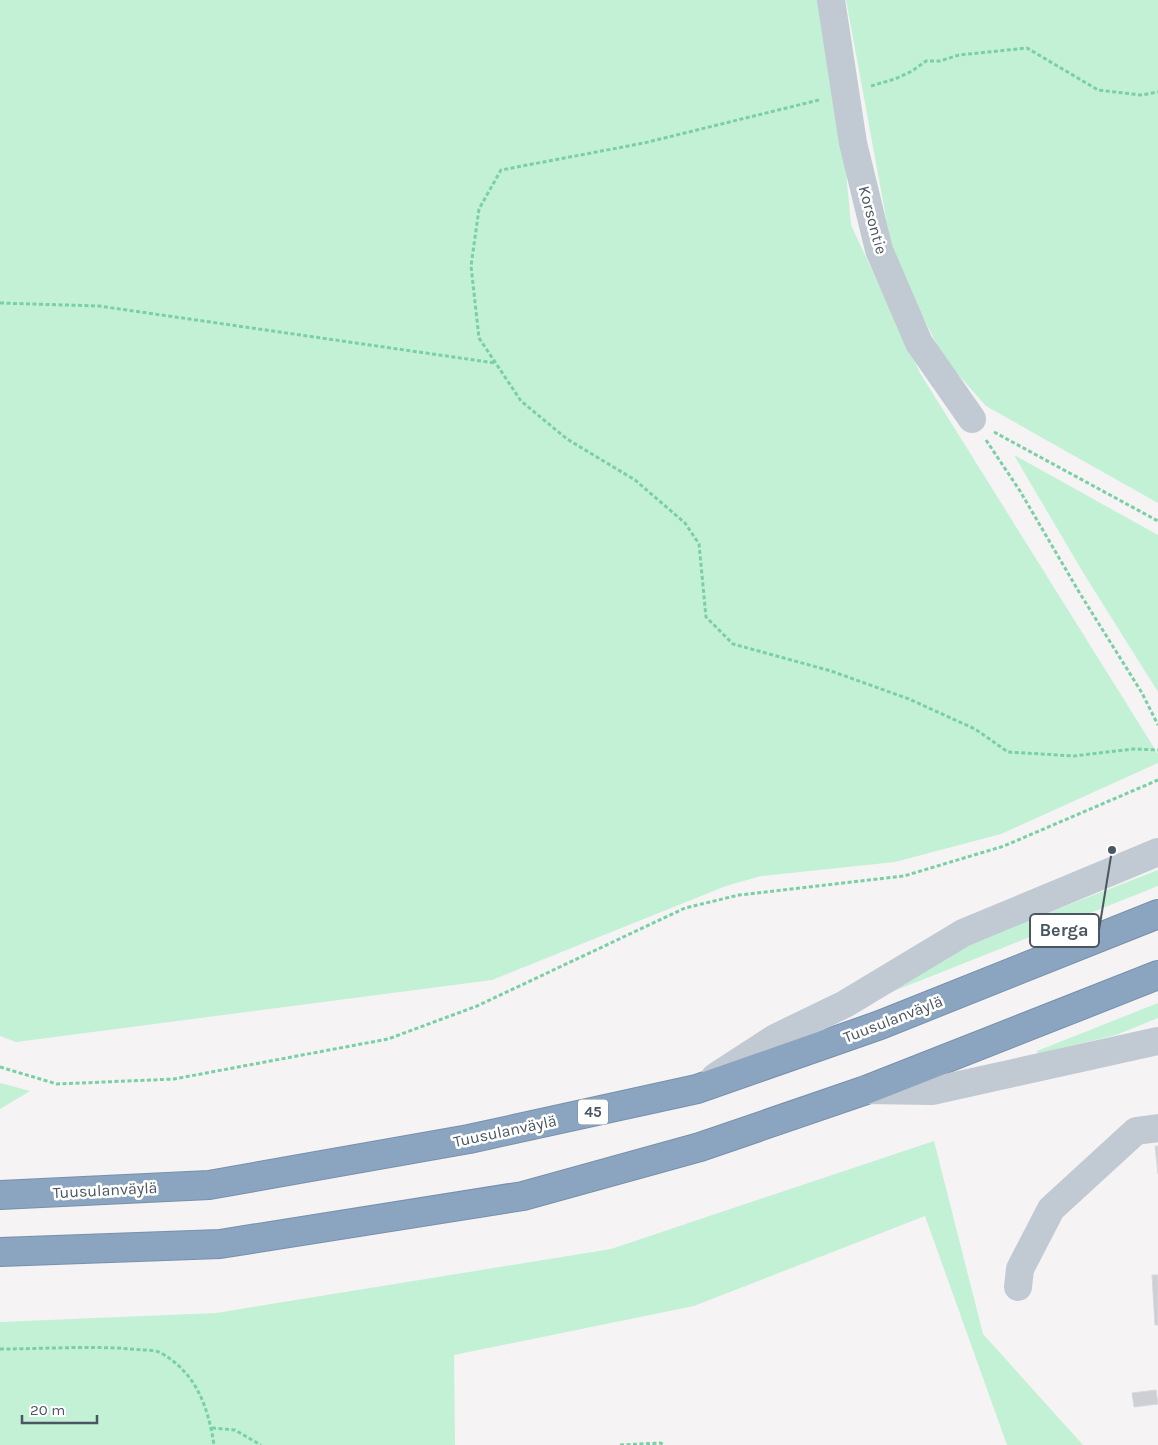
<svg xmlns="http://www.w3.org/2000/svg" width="1158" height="1445" font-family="Karla,sans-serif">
	<rect width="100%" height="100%" fill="#f5f3f3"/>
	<g fill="#c3f1d5">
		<path d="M0,0H821L837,76L851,225L920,373L1158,754V763L1001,834L895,862L761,876L726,886L492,980L16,1042L0,1036Z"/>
		<path d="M846,0H1158V503L986,406L945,360L894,261Z"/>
		<path d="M1014,455L1158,535V692L1084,574Z"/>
		<path d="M1158,870V886L889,993V986L988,936Z"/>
		<path d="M1158,1003V1018L1116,1035L1037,1054V1051Z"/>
		<path d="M0,1083L30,1091L0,1109Z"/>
		<path d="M934,1141L983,1334L1083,1445H1007L925,1216L694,1306L454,1355L455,1445H0V1322L216,1313L611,1249Z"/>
	</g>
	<g fill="#cdcfd5" stroke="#d7d9de">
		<path d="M1155,1146H1158V1174Z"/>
		<path d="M1152,1275H1158V1325H1155Z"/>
		<path d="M1156,1390L1158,1404L1134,1407L1132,1393Z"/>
	</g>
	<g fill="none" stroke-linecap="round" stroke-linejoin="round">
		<defs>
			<g id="highway">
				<path d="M0,1195L209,1185L469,1139L697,1089L880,1025L1158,914"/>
				<path d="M0,1252L220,1244L523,1196L700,1147L866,1090L1158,975"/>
			</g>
		</defs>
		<use href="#highway" stroke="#7690ad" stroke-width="30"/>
		<g stroke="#7ad0a6" stroke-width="3" stroke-dasharray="4 2.5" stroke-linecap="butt">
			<path d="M871,86L895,79L912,71L926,61H940L959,55L1027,48L1098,90L1141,95L1158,92"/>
			<path d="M819,100L644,143L501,170L479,209L471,266L479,338L521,401L567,439L635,480L685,523L699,544L706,617L733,644L831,671L909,699L975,729L1008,752L1074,756L1133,749L1158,750"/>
			<path d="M0,303L99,306L495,363"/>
			<path d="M994,432L1158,521"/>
			<path d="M986,440L1020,491L1079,592L1142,693L1158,725"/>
			<path d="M0,1067L57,1084L174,1079L388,1039L477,1006L685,908L739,895L904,876L1004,846L1158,780"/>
			<path d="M0,1349C47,1349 96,1345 142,1350C148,1350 155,1350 161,1353C196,1373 208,1406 214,1445"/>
			<path d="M212,1428L235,1430L261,1445"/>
			<path d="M620,1445L660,1443L665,1445"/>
		</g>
		<g stroke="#c1cad2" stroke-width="28">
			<path d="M831,0L853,143L879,250L919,343L972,419"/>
			<path d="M715,1077L775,1038L845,1004L963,933L1158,852"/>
			<path d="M866,1090L932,1091L1158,1041"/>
			<path d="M1018,1287L1020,1269L1051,1209L1136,1131L1158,1128"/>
		</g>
		<use href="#highway" stroke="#8ba5c1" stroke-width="28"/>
	</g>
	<g text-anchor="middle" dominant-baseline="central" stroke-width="5" stroke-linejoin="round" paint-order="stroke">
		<rect fill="#fff" stroke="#808990" stroke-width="1" x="578" y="1099.5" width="30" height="25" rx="4"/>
		<g font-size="15" font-weight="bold" fill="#4a5661">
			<text x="593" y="1112">45</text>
		</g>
		<g font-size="16" fill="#4a5661" stroke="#fff">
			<text transform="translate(873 220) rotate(75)">Korsontie</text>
			<text transform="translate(893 1019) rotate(-21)">Tuusulanväylä</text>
			<text transform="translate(505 1131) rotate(-12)">Tuusulanväylä</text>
			<text transform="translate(105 1190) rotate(-3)">Tuusulanväylä</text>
		</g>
	</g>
	<path fill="none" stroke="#4a5661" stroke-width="2" d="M1112 850L1099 930"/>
	<circle fill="#4a5661" stroke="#fff" stroke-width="2" cx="1112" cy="850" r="5"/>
	<rect fill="#fff" stroke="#4a5661" stroke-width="2" x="1030" y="914" width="69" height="33" rx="5"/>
	<g font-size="18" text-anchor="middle" font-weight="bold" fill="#4a5661">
		<text x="1064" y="936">Berga</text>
	</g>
	<path d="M22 1415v8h75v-8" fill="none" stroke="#4a5661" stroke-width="2.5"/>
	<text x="30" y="1415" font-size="15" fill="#4a5661" stroke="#ffffff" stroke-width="4" paint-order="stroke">20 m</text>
</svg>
